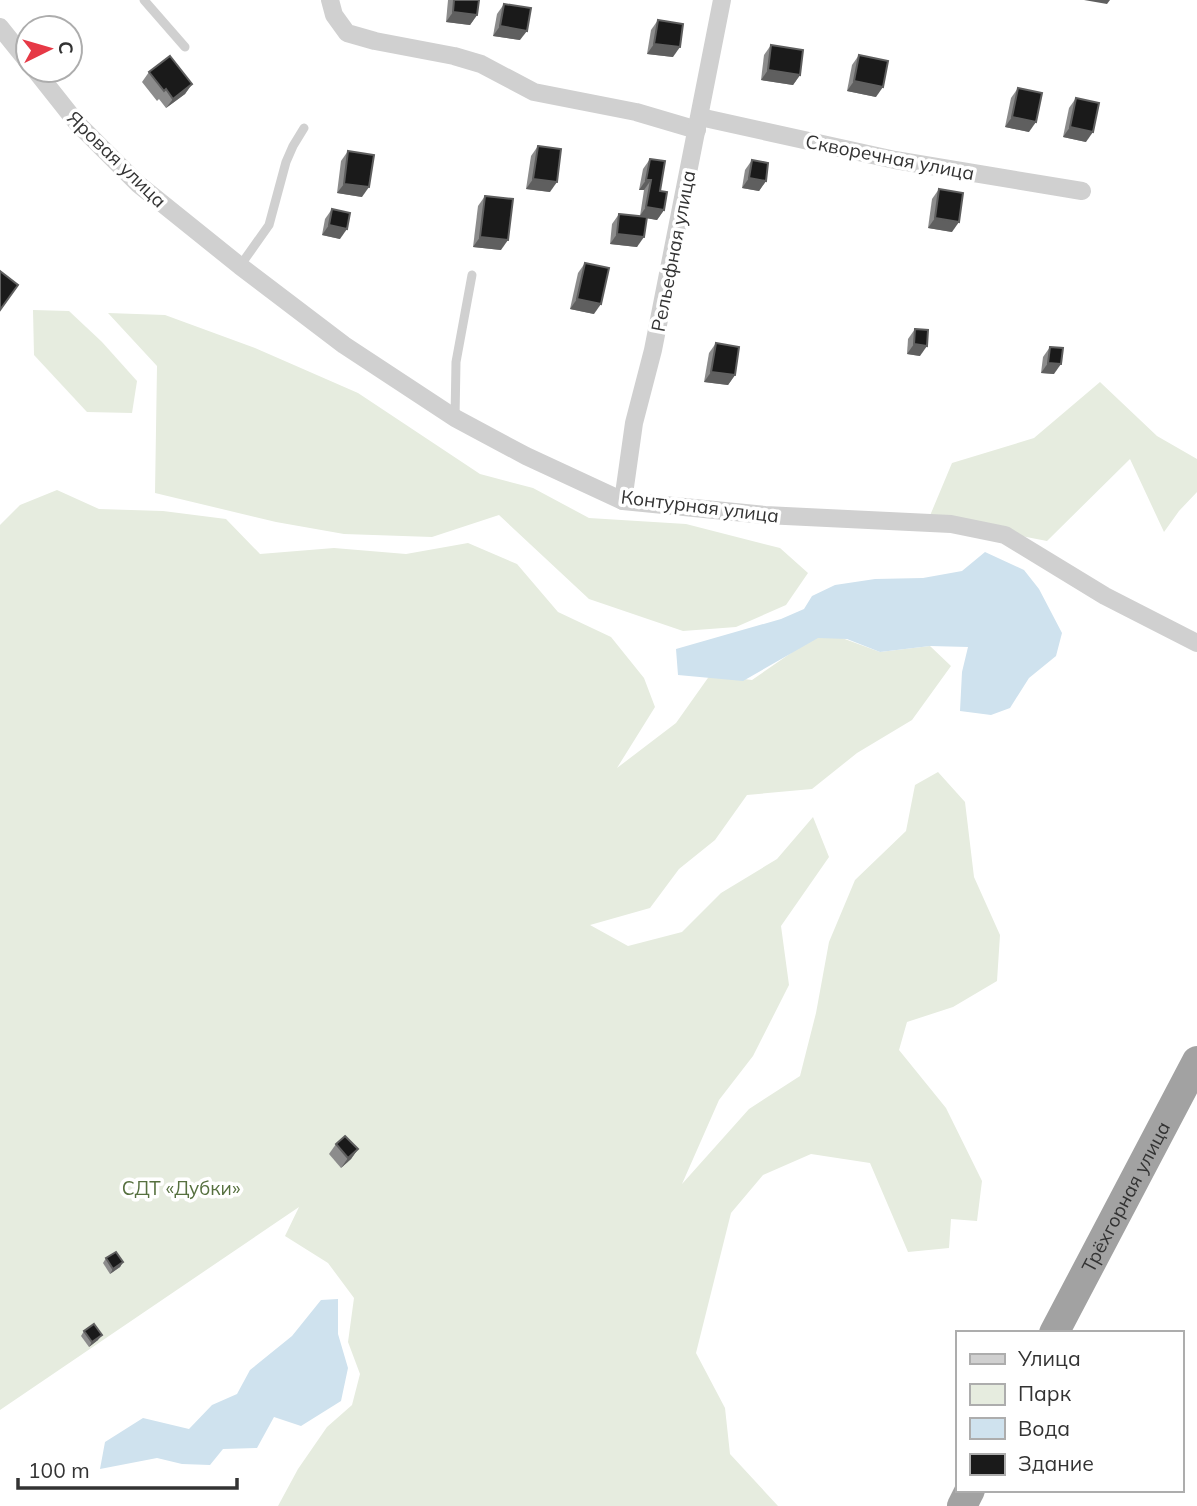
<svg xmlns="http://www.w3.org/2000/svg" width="1197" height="1506" font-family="Mulish,sans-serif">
	<rect width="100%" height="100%" fill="#fff"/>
	<g fill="#e6ecdf">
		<path d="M33,310L69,311L102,342L137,381L132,413L87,412L34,355Z"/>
		<path d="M108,313L165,315L255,348L358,393L480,474L533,488L589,518L686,524L780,548L808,573L786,605L736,627L683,631L589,599L499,515L432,537L344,534L276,522L155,493L157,366Z"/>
		<path d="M1100,382L1157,436L1197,459V492L1179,511L1164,532L1130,459L1047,541L929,518L952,463L1034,438Z"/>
		<path d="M57,490L99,509L163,511L226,519L260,554L334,548L406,554L468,543L517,564L558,612L611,637L644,678L655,707L617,768L676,723L710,675L752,680L823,631L880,652L930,646L951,666L912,720L857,753L812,789L747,795L715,840L679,869L650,908L590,925L628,946L682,932L721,893L777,859L813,817L829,857L781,926L789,985L753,1056L719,1100L682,1184L749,1109L800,1076L816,1013L829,942L855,880L906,831L915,785L938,772L965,802L974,877L1000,935L997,981L953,1007L907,1022L899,1050L946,1108L982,1181L977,1221L951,1219L949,1248L908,1252L870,1163L811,1154L763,1175L731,1213L696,1353L725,1408L730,1454L778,1506H278L298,1469L327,1427L352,1405L360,1374L348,1342L354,1298L328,1263L285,1236L299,1207L0,1410V525L20,505Z"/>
	</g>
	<g fill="#cfe2ee">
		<path d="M985,552L1024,570L1039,589L1062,633L1056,656L1029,678L1010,708L991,715L960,711L962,672L968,647L930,646L880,652L847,639L818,638L743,681L678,675L676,649L781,619L804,609L812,596L835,585L875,579L923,578L962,571Z"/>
		<path d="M338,1299V1334L348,1368L341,1401L301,1426L274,1417L257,1448L223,1449L210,1465L182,1464L157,1458L100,1469L105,1442L143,1418L189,1429L212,1405L237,1394L250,1370L292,1336L321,1300Z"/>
	</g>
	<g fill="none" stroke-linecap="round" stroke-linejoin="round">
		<g stroke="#d0d0d0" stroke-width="9">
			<path d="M144,0L185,47"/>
			<path d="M240,266L269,225L286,162L293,146L304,128"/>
			<path d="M455,418L456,362L472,275"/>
		</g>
		<g stroke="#d0d0d0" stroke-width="18">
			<path d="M330,0L334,15L347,33L375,41L454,56L481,64L534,92L636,112L697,130"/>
			<path d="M0,27L28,62"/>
			<path d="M35,70L77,123L138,184L240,266L344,345L455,418L526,456L623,501L765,515L951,524L1005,535L1105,596L1197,643"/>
			<path d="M700,117L895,160L1082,191"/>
			<path d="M623,501L634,423L653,350L722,0"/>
		</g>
		<g stroke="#a2a2a2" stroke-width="30">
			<path id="s1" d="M1054,1333L1197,1061"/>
			<path d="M962,1506L970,1490"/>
		</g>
	</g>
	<g fill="#8c8c8c">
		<path d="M448,0H479L477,15L470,25L446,22Z"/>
		<path d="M504,4L520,40L493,36L497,14Z"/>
		<path d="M658,20L673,57L647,54L651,30Z"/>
		<path d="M771,45L800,75L793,85L761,80L764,55Z"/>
		<path d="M859,55L876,97L847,91L852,65Z"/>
		<path d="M149,72L192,84L185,94L166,108L159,99L157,101L142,82Z"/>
		<path d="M1018,88L1029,132L1005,127L1011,98Z"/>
		<path d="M1076,98L1086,142L1063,137L1069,108Z"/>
		<path d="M538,146L550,192L526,189L531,156Z"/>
		<path d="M348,151L362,197L337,193L341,161Z"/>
		<path d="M650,159L660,191L664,210L657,220L647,218L637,247L610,244L612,224L619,214L640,216L644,190H639L643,169Z"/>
		<path d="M752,160L766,181L759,191L742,188L745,170Z"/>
		<path d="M939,189L952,232L928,228L932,199Z"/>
		<path d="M485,196L501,250L473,247L478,206Z"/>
		<path d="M332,209L340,239L322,235L325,219Z"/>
		<path d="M585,263L594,314L570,309L578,273Z"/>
		<path d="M915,329L920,356L907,354L908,339Z"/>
		<path d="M716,343L735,375L728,385L704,382L709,353Z"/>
		<path d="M1050,347L1054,374L1041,373L1043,357Z"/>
		<path d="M336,1144L358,1149L351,1159L341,1168L329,1154Z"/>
		<path d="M106,1258L123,1262L120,1267L110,1274L103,1263Z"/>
		<path d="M84,1331L98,1340L89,1347L81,1336Z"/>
	</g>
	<g fill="#5f5f5f">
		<path d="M1084,0H1110L1107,4Z"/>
		<path d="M453,12L477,15L470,25L446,22Z"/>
		<path d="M500,26L527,31L520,40L493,36Z"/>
		<path d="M654,44L680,47L673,57L647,54Z"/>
		<path d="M768,70L800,75L793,85L761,80Z"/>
		<path d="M854,81L883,87L876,97L847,91Z"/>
		<path d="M192,84L185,94L166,108L173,99Z"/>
		<path d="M1012,117L1036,122L1029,132L1005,127Z"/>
		<path d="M1070,127L1093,132L1086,142L1063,137Z"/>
		<path d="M749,178L766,181L759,191L742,188Z"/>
		<path d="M533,179L557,182L550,192L526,189Z"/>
		<path d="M646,180H651L644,190H639Z"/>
		<path d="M344,184L369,187L362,197L337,193Z"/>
		<path d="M646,207L664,210L657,220L639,217Z"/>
		<path d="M935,218L959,222L952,232L928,228Z"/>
		<path d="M329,225L347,229L340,239L322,235Z"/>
		<path d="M617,234L644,237L637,247L610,244Z"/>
		<path d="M480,237L508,240L501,250L473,247Z"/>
		<path d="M577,299L601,304L594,314L570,309Z"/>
		<path d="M914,344L927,346L920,356L907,354Z"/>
		<path d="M1048,363L1061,364L1054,374L1041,373Z"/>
		<path d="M711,372L735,375L728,385L704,382Z"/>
		<path d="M358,1149L351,1159L341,1168L348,1158Z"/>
		<path d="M123,1262L120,1267L110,1274L113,1269Z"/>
		<path d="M102,1335L98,1340L89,1347L92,1342Z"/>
	</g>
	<g fill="#1a1a1a" stroke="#5f5f5f" stroke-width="2">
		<path d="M454,0H479L477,15L453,12Z"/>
		<path d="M504,4L531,8L527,31L500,26Z"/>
		<path d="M658,20L683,24L680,47L654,44Z"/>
		<path d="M771,45L803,50L800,75L768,70Z"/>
		<path d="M859,55L888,61L883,87L854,81Z"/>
		<path d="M170,56L192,84L173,99L166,89L164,91L149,72Z"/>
		<path d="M1018,88L1042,93L1036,122L1012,117Z"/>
		<path d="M1076,98L1099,103L1093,132L1070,127Z"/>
		<path d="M538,146L561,149L557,182L533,179Z"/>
		<path d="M348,151L374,155L369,187L344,184Z"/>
		<path d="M650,159L665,161L660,191L667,192L664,210L646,207L651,180H646Z"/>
		<path d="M752,160L768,163L766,181L749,178Z"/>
		<path d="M939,189L963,193L959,222L935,218Z"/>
		<path d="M485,196L513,199L508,240L480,237Z"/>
		<path d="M332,209L350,213L347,229L329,225Z"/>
		<path d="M619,214L647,217L644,237L617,234Z"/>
		<path d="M585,263L609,268L601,304L577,299Z"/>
		<path d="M0,271L18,285L0,310Z"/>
		<path d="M915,329L928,330L927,346L914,344Z"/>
		<path d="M716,343L739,347L735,375L711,372Z"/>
		<path d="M1050,347L1063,348L1061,364L1048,363Z"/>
		<path d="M345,1136L358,1149L348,1158L336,1144Z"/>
		<path d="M116,1252L123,1262L113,1269L106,1258Z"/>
		<path d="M94,1324L102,1335L92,1342L84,1331Z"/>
	</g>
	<g text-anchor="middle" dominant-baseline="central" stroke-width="7" stroke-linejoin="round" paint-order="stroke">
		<g font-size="19" fill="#333" stroke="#fff">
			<text transform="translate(890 157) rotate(11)">Скворечная улица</text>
			<text transform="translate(117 159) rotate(44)">Яровая улица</text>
			<text transform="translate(673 251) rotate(-79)">Рельефная улица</text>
			<text transform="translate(700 506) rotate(7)">Контурная улица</text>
			<text stroke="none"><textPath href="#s1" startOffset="154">Трёхгорная улица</textPath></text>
		</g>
		<g font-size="19" fill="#56703f" stroke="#fff">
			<text x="181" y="1188">СДТ «Дубки»</text>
		</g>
	</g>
	<rect x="956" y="1331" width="228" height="161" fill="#ffffff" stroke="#adadad" stroke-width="2"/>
	<rect x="970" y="1354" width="35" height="10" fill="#d0d0d0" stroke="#adadad" stroke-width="2"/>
	<text x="1018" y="1366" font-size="21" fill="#333333">Улица</text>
	<rect x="970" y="1384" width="35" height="21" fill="#e6ecdf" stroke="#adadad" stroke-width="2"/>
	<text x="1018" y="1401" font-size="21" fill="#333333">Парк</text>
	<rect x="970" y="1418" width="35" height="21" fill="#cfe2ee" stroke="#adadad" stroke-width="2"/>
	<text x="1018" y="1436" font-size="21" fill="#333333">Вода</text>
	<rect x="970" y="1454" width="35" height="21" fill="#1a1a1a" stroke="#adadad" stroke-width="2"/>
	<text x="1018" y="1471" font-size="21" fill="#333333">Здание</text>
	<g transform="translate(49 49) rotate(85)"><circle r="33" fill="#ffffff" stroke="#adadad" stroke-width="2"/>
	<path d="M0-5L12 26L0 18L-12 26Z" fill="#e63946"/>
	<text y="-10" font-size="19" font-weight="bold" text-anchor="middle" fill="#333333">С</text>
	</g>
	<path d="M18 1478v10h219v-10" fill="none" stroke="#333333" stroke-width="3.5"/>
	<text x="28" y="1478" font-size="21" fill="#333333" stroke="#ffffff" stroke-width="5" paint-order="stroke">100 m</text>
</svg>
